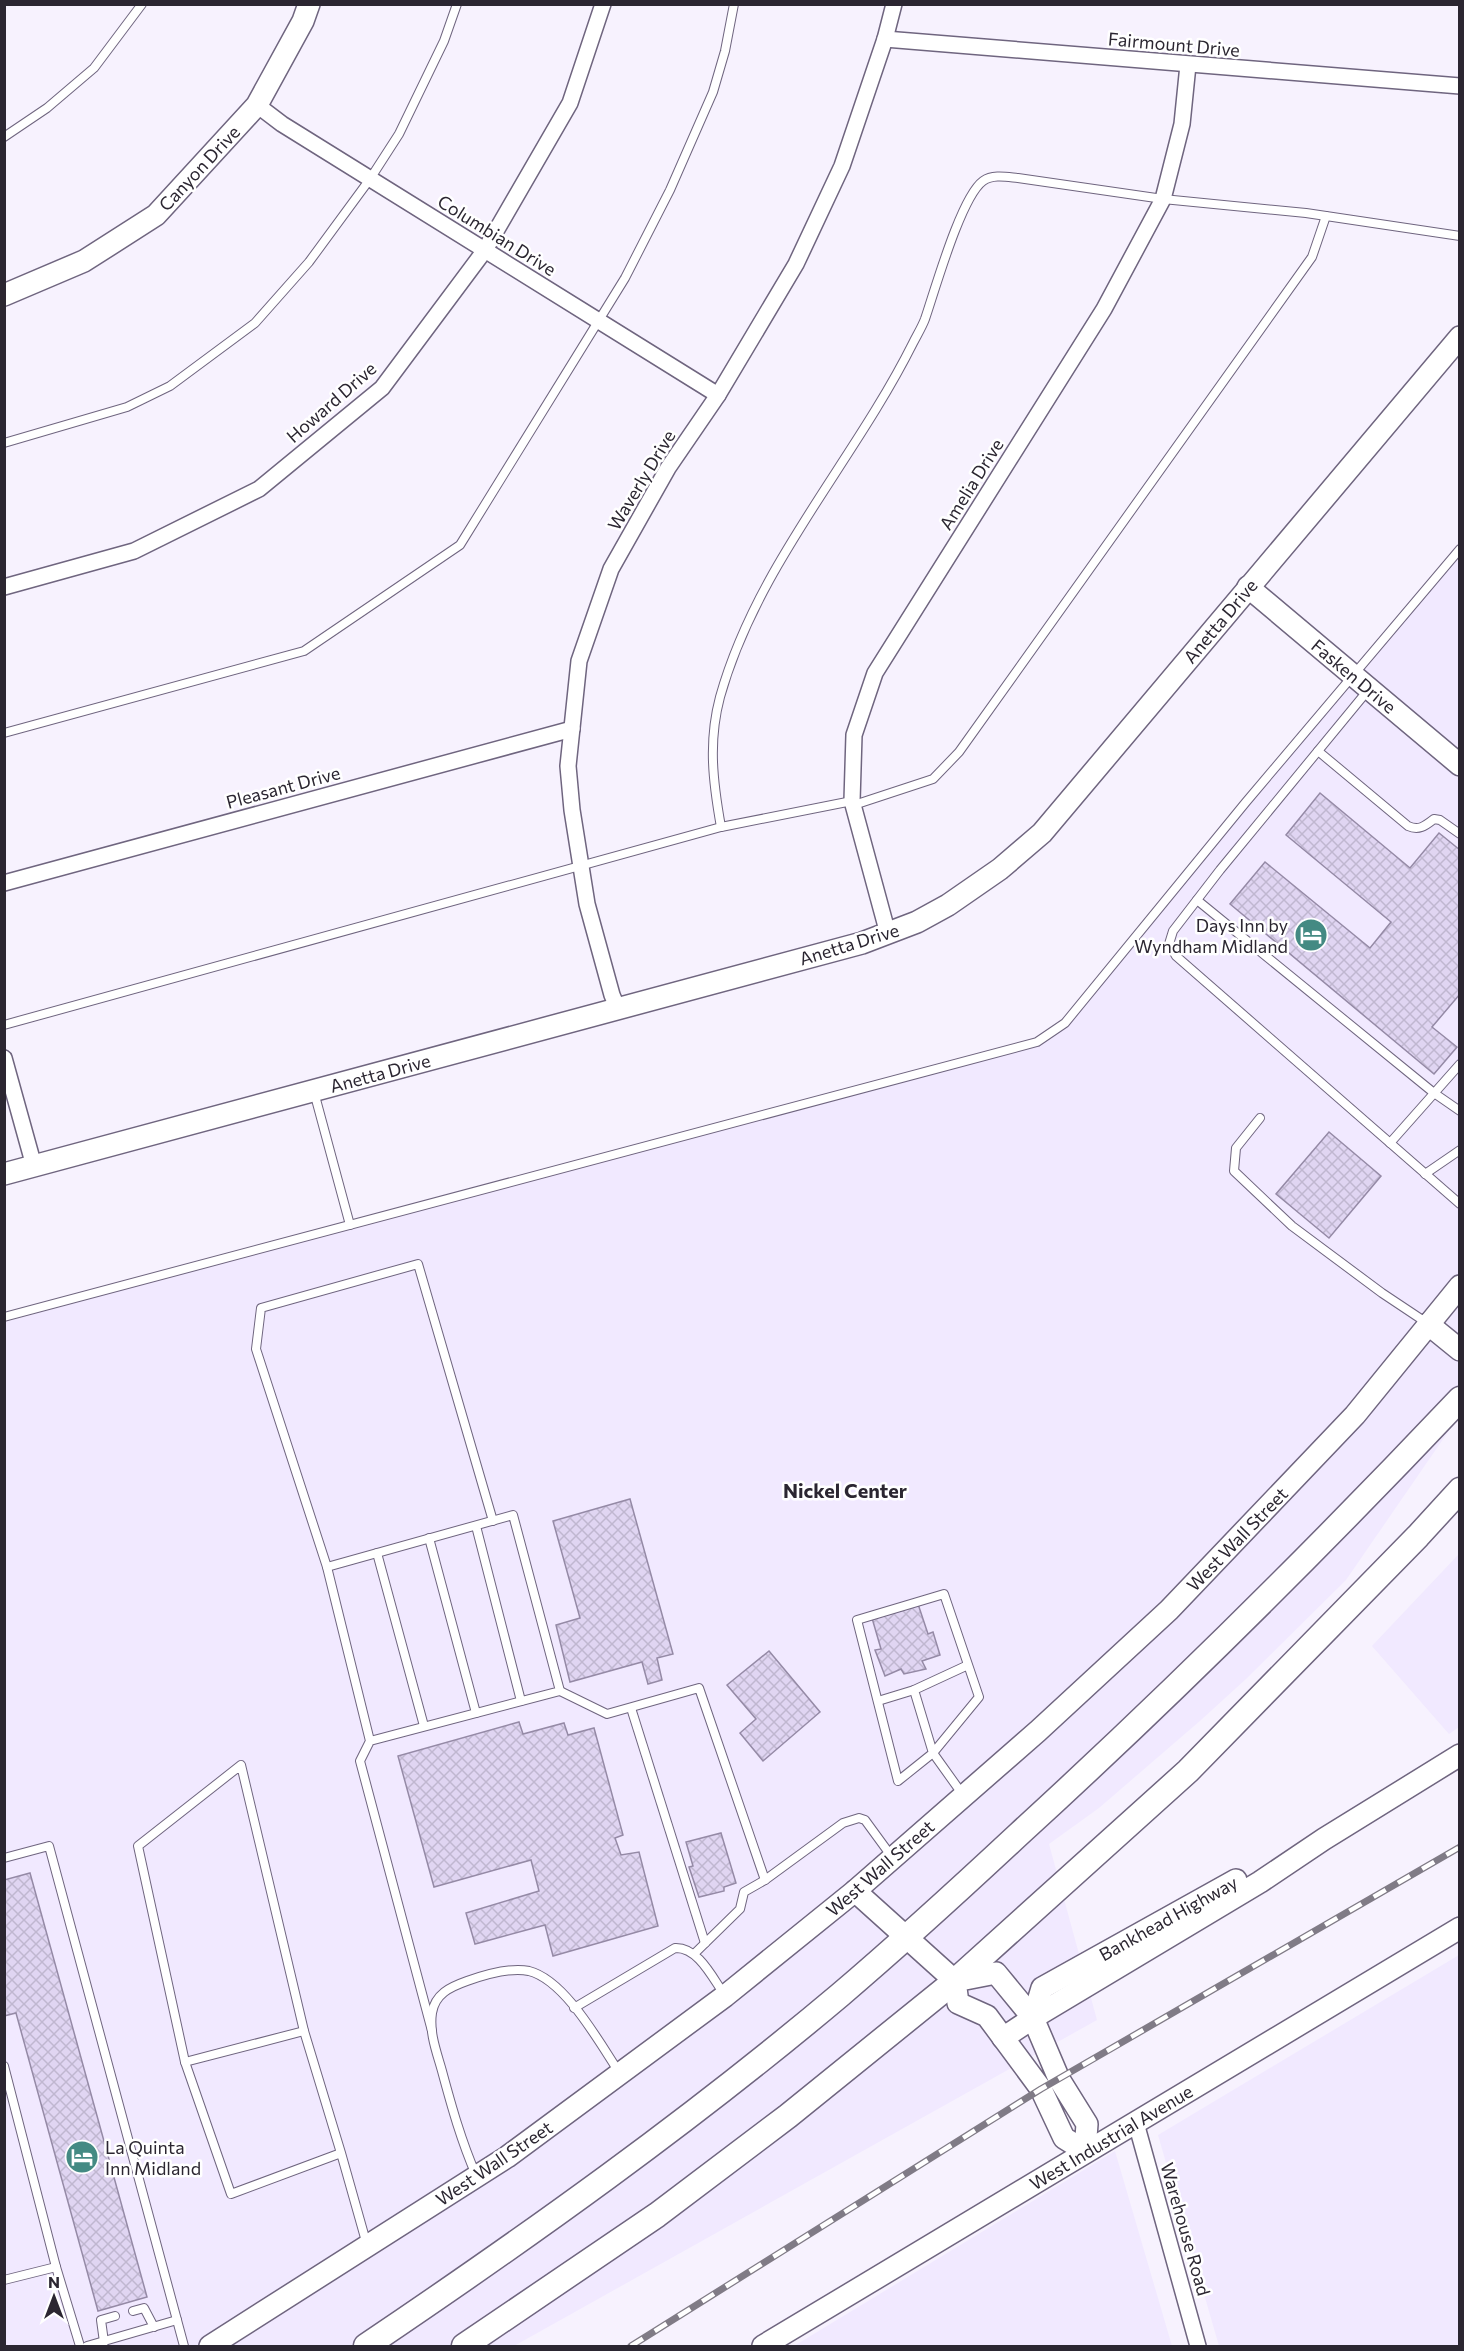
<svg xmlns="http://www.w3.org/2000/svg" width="1464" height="2351" font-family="Commissioner,sans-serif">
	<defs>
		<pattern id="building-cross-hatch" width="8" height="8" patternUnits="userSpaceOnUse" patternTransform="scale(1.5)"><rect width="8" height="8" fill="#e0d5f2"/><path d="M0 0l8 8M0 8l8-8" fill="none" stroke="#c0b7d0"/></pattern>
	</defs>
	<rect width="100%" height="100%" fill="#f7f2fe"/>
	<g fill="#f1e9ff">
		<path d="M1459,556V1416L1346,1580L1246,1679L1201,1720L1099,1808L1049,1844L1097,2020L514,2346H5V1322L1053,1037Z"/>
		<path d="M1459,1554V1727L1449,1734L1372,1646Z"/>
		<path d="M1459,1955V2346H1219L1158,2135Z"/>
		<path d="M1115,2151L1172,2346H794Z"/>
	</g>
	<g fill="url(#building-cross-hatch)" stroke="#958aa6" stroke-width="1.5">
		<path d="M1320,793L1410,868L1439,833L1460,850V994L1432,1027L1457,1047L1434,1074L1230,904L1265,862L1370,948L1391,922L1286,835Z"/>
		<path d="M1329,1132L1381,1176L1329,1238L1276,1194Z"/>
		<path d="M630,1499L673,1654L657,1658L662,1680L648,1684L642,1662L570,1682L556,1625L580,1618L553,1521Z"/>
		<path d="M918,1604L928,1634L933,1632L940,1655L922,1661L926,1669L904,1674L901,1669L885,1676L875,1650L881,1649L872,1618Z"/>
		<path d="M769,1651L820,1712L763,1761L740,1733L756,1719L727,1685Z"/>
		<path d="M519,1722L523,1734L564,1723L568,1735L594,1728L623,1835L615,1838L621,1855L639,1852L658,1926L553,1956L545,1925L475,1944L466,1913L539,1891L531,1860L434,1887L398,1756Z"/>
		<path d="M721,1833L736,1883L724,1887V1891L699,1897L689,1867L693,1866L686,1842Z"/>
		<path d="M30,1873L147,2297L98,2311L16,2013L4,2016V1880Z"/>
	</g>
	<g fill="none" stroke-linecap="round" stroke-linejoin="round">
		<defs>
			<g id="lane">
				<path d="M4,137L47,108L94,68L142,4"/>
				<path d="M4,443L127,407L170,386L255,323L309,262L370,179L399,134L444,41L457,4"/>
				<path d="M1369,689L1220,870L1173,931L1169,944L1176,956L1460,1204"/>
				<path d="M4,733L304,651L460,545L625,278L670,190L713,92L725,51L734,4"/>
				<path d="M1318,751L1408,826C1419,831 1425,826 1434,819L1440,820L1460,834"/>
				<path d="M854,805L933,779L959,752L1312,257L1326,216"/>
				<path d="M721,827C713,782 708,742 720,697C757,565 853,463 913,343C917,335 922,327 925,319C935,290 961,197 983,181C993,174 1007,177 1018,178L1163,199L1306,213L1460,236"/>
				<path d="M1197,900L1434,1093L1460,1111"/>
				<path d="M4,1025L721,827L852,801"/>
				<path d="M314,1092L350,1225"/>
				<path d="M1260,1118L1236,1148L1234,1171L1292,1226L1382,1293L1427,1323"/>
				<path d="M1390,1143L1460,1064"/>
				<path d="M1425,1174L1460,1150"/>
				<path d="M4,1317L1037,1042L1065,1023L1246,802L1460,549"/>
				<path d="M476,1526L521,1701"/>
				<path d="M429,1538L476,1713"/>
				<path d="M377,1553L424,1726"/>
				<path d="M327,1567L256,1349L261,1308L418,1264L493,1521"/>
				<path d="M560,1691L607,1714L699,1688L765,1880"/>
				<path d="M878,1701L914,1690"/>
				<path d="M631,1708L705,1943"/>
				<path d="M370,1741L560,1691L513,1515L327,1567L370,1741L360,1761L432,2031"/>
				<path d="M963,1795L933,1753L979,1697L944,1594L857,1620L898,1781L933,1753L914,1690L968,1665"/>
				<path d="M4,1858L49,1846L184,2346"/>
				<path d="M694,1954L740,1909L744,1892L765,1880L843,1823L859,1818L865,1820L892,1857"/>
				<path d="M574,2008L675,1948C698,1947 712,1977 724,1994"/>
				<path d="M185,2062L304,2031"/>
				<path d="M4,2066L56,2267L80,2346"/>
				<path d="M341,2153L231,2194L185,2062L138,1846L241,1765L304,2031L341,2153L367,2245"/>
				<path d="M476,2175C461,2140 452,2108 442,2071C437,2053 429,2033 432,2013C435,1994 450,1987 467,1981C484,1975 511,1967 529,1971C565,1980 599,2042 619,2072"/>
				<path d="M4,2280L56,2267"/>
				<path d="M133,2311L144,2308L154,2327"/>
				<path d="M104,2342L101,2320L115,2316"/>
				<path d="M87,2346L177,2320"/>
			</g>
			<g id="street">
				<path d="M885,39L1460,86"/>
				<path d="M257,105L282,124L718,395"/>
				<path d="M4,587L134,551L259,489L382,388L485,250L570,103L603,4"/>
				<path d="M4,883L572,729"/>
				<path d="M888,934L852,801L854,735L875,673L1104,309L1163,199L1182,124L1188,65"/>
				<path d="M618,1009L612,995L587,904L572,810L568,766L579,661L611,569L668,468L718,395L796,264L842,166L885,39L894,4"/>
				<path d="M4,1058L34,1166"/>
				<path d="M1136,2123L1198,2346"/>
			</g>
			<g id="secondary">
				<path d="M4,295L84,261L156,215L257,105L303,21L309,4"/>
				<path d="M1248,587L1460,765"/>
				<path d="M4,1174L862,943L917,922L948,905L1000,869L1042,833L1460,337"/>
				<path d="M1428,1324L1460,1350"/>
				<path d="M855,1891L955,1981L958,2003L987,2016L1041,2089L1064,2138L1085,2151L1087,2124L1059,2079L1033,2018L996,1973L955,1981"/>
				<path d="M1033,2018L1042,1988L1236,1880"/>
				<path d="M1003,2038L1033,2018L1260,1882L1324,1839L1460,1755"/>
				<path d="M210,2346L507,2157L725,1996L855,1891L1038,1731L1169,1610L1355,1415L1460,1286"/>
				<path d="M763,2346L1460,1928"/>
			</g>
			<g id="primary">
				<path d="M366,2346C529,2236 689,2122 840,1995C901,1943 960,1889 1019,1834C1171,1695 1318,1549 1460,1399"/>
				<path d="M464,2346L657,2215L788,2116L955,1981L1188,1771L1418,1536L1460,1490"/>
			</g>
		</defs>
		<use href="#lane" stroke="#6f657f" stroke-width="10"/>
		<use href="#street" stroke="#6f657f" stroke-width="18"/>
		<use href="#secondary" stroke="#6f657f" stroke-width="24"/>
		<use href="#primary" stroke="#6f657f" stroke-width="27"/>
		<use href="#lane" stroke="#fff" stroke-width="8"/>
		<use href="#street" stroke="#fff" stroke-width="15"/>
		<use href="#secondary" stroke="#fff" stroke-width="21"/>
		<use href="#primary" stroke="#fff" stroke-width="24"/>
		<defs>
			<path id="rail" d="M631,2346L1041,2089L1460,1847"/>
		</defs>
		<use href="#rail" stroke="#807b86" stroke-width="7"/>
		<use href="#rail" stroke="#fff" stroke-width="4.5" stroke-dasharray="14" stroke-linecap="butt"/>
	</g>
	<defs>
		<symbol id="hotel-disc" viewBox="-11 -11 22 22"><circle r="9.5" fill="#448a83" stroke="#fff"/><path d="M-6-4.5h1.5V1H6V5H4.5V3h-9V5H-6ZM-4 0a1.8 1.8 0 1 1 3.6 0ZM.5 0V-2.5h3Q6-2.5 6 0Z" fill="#fff"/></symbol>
	</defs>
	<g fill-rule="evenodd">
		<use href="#hotel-disc" x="1292" y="916" width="38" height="38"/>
		<use href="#hotel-disc" x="63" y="2138" width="38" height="38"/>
	</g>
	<g text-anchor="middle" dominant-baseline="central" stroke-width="5" stroke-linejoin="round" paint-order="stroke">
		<g font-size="18" fill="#2b2631" stroke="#fff">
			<text transform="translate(1174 44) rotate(5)">Fairmount Drive</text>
			<text transform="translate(199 168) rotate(-47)">Canyon Drive</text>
			<text transform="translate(497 235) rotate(32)">Columbian Drive</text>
			<text transform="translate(331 402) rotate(-41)">Howard Drive</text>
			<text transform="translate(641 480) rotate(-59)">Waverly Drive</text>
			<text transform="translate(971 484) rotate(-58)">Amelia Drive</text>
			<text transform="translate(1220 621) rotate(-50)">Anetta Drive</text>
			<text transform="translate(1354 676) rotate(40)">Fasken Drive</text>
			<text transform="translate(283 787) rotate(-15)">Pleasant Drive</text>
			<text transform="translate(849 944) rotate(-17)">Anetta Drive</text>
			<text transform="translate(380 1073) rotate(-15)">Anetta Drive</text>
			<text transform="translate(1237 1539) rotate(-46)">West Wall Street</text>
			<text transform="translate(880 1868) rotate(-41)">West Wall Street</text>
			<text transform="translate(1168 1918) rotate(-29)">Bankhead Highway</text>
			<text transform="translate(1111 2137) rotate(-31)">West Industrial Avenue</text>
			<text transform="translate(494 2163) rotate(-34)">West Wall Street</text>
			<text transform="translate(1186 2229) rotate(74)">Warehouse Road</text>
		</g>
		<g font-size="18" fill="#2b2631" stroke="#fff" text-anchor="end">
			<text x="1288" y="925">Days Inn by<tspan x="1288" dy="21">Wyndham Midland</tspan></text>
			<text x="105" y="2147" text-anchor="start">La Quinta<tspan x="105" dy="21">Inn Midland</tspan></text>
		</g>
		<g font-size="20" font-weight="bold" fill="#2b2631" stroke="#fff">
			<text x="845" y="1490">Nickel Center</text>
		</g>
	</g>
	<rect width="1464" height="2351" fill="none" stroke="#2b2631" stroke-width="12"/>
	<g transform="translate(54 2297)" stroke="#ffffff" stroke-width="4.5" paint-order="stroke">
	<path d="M0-4.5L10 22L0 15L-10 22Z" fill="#2b2631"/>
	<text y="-9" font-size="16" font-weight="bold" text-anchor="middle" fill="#2b2631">N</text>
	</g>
</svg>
